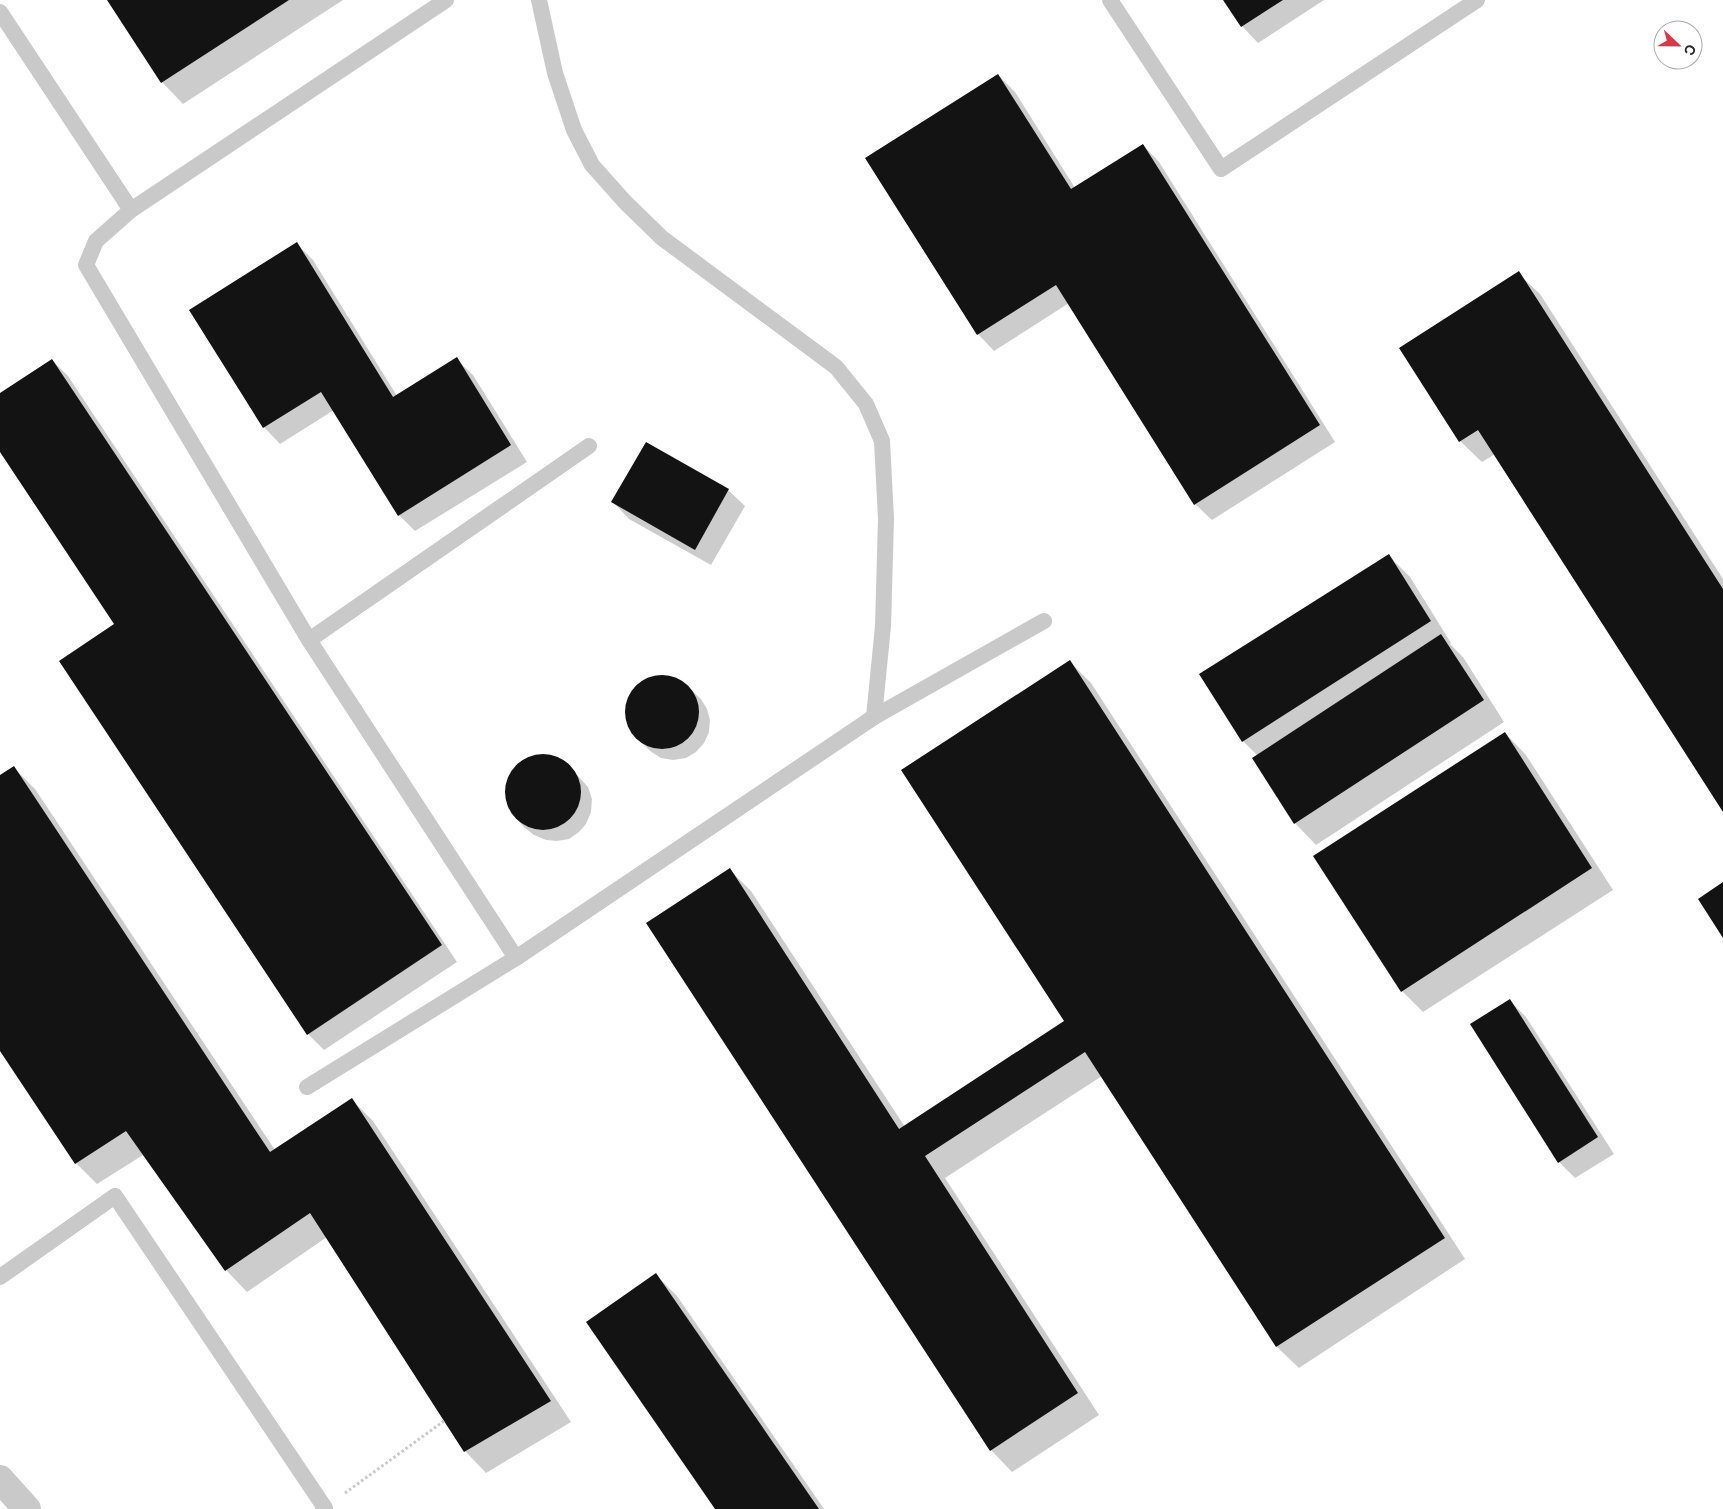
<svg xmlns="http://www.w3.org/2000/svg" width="1723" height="1509" font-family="Inter,sans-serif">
	<rect width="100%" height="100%" fill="#fff"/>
	<g fill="#0003">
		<path d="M109,0H343L183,104L162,82Z"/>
		<path d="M1225,0H1324L1258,43L1242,26Z"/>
		<path d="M998,75L1015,92L1075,188L1143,145L1159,162L1335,442L1212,520L1195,504L1069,303L994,351L978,334Z"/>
		<path d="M297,244L313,260L397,396L456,359L473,375L527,462L415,531L399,515L334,410L280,444L264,427Z"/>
		<path d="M1518,273L1540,294L1723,579V809L1495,454L1482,462L1460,441Z"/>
		<path d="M52,360L68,376L457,962L324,1050L308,1034L116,624L0,450V394Z"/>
		<path d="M728,490L745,506L711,565L629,519L613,502Z"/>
		<path d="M1389,556L1410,577L1451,643L1450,644L1463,657L1504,722L1316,845L1295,823L1257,755L1243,741Z"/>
		<path d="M1070,662L1091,683L1465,1259L1299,1368L1277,1347L1102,1076L945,1178L1099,1415L1012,1472L991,1450L730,870L751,891L905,1127L1066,1022Z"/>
		<path d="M658,675L669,676L680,680L701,699L707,709L710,720L709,732L704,743L696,752L686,758L673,760L661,758L650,751L630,730L626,719V706L630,694L637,685L646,678Z"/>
		<path d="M1505,733L1526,755L1613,890L1423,1012L1402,991Z"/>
		<path d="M546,755L558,758L568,765L588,787L592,799L591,812L586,824L579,832L569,839L557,841L546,840L534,835L525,828L514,816L508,806L506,795L507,783L512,771L521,762L532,756Z"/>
		<path d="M14,768L35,789L275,1150L352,1100L373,1121L571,1422L486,1473L465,1451L327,1237L247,1292L226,1270L143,1155L97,1184L76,1163L0,1049V777Z"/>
		<path d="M1509,1000L1526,1017L1614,1154L1575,1178L1559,1162Z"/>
		<path d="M656,1275L677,1296L824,1509H716Z"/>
	</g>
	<g fill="#131313">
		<path d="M107,0H289L161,83Z"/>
		<path d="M1223,0H1283L1241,27Z"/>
		<path d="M998,74L1071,189L1143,144L1320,425L1194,505L1056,285L977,335L865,158Z"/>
		<path d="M297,242L393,397L457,357L511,445L398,516L321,392L263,428L189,310Z"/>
		<path d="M1519,271L1723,589V812L1478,430L1459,442L1399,348Z"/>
		<path d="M52,359L442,945L307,1035L59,661L114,624L0,452V393Z"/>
		<path d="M646,442L729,489L695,550L611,502Z"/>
		<path d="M1389,554L1431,621L1242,742L1199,674Z"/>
		<path d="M1441,634L1484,700L1294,824L1252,758Z"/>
		<path d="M1070,660L1445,1238L1276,1347L1085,1052L925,1156L1078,1393L990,1451L646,923L730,868L899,1129L1064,1021L901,770Z"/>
		<circle cx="662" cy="712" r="37"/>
		<path d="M1505,732L1592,868L1401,992L1313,856Z"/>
		<circle cx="543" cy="792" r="38"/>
		<path d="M14,766L270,1152L352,1098L551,1401L464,1452L310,1213L225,1271L126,1131L75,1164L0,1051V775Z"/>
		<path d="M1723,882V938L1698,899Z"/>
		<path d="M1510,999L1598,1137L1558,1163L1470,1024Z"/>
		<path d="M656,1273L819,1509H715L586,1322Z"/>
	</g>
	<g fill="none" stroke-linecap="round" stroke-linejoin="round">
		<path stroke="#c9c9c9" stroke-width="3" stroke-dasharray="2.5 2.5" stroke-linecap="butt" d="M345,1493L444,1421"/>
		<g stroke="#c9c9c9" stroke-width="16">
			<path d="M539,0L555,73L574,130L592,165L625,202L662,238L836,367L866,404L882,441L886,519L883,626L874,717"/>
			<path d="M1110,0L1221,169L1477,0"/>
			<path d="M0,12L131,210"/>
			<path d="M309,640L589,446"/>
			<path d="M516,958L874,717L1044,621"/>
			<path d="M307,1087L516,958L309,640L86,265L96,241L131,210L446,0"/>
			<path d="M0,1277L115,1196L325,1508L323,1509"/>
		</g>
		<path stroke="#c9c9c9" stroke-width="28" d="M0,1479L27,1509"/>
	</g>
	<g transform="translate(1678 45) rotate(112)"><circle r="24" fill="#ffffff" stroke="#ababab"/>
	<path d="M0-4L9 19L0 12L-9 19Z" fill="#d63a4a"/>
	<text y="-8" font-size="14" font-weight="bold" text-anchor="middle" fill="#2c2c2c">С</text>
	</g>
</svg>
